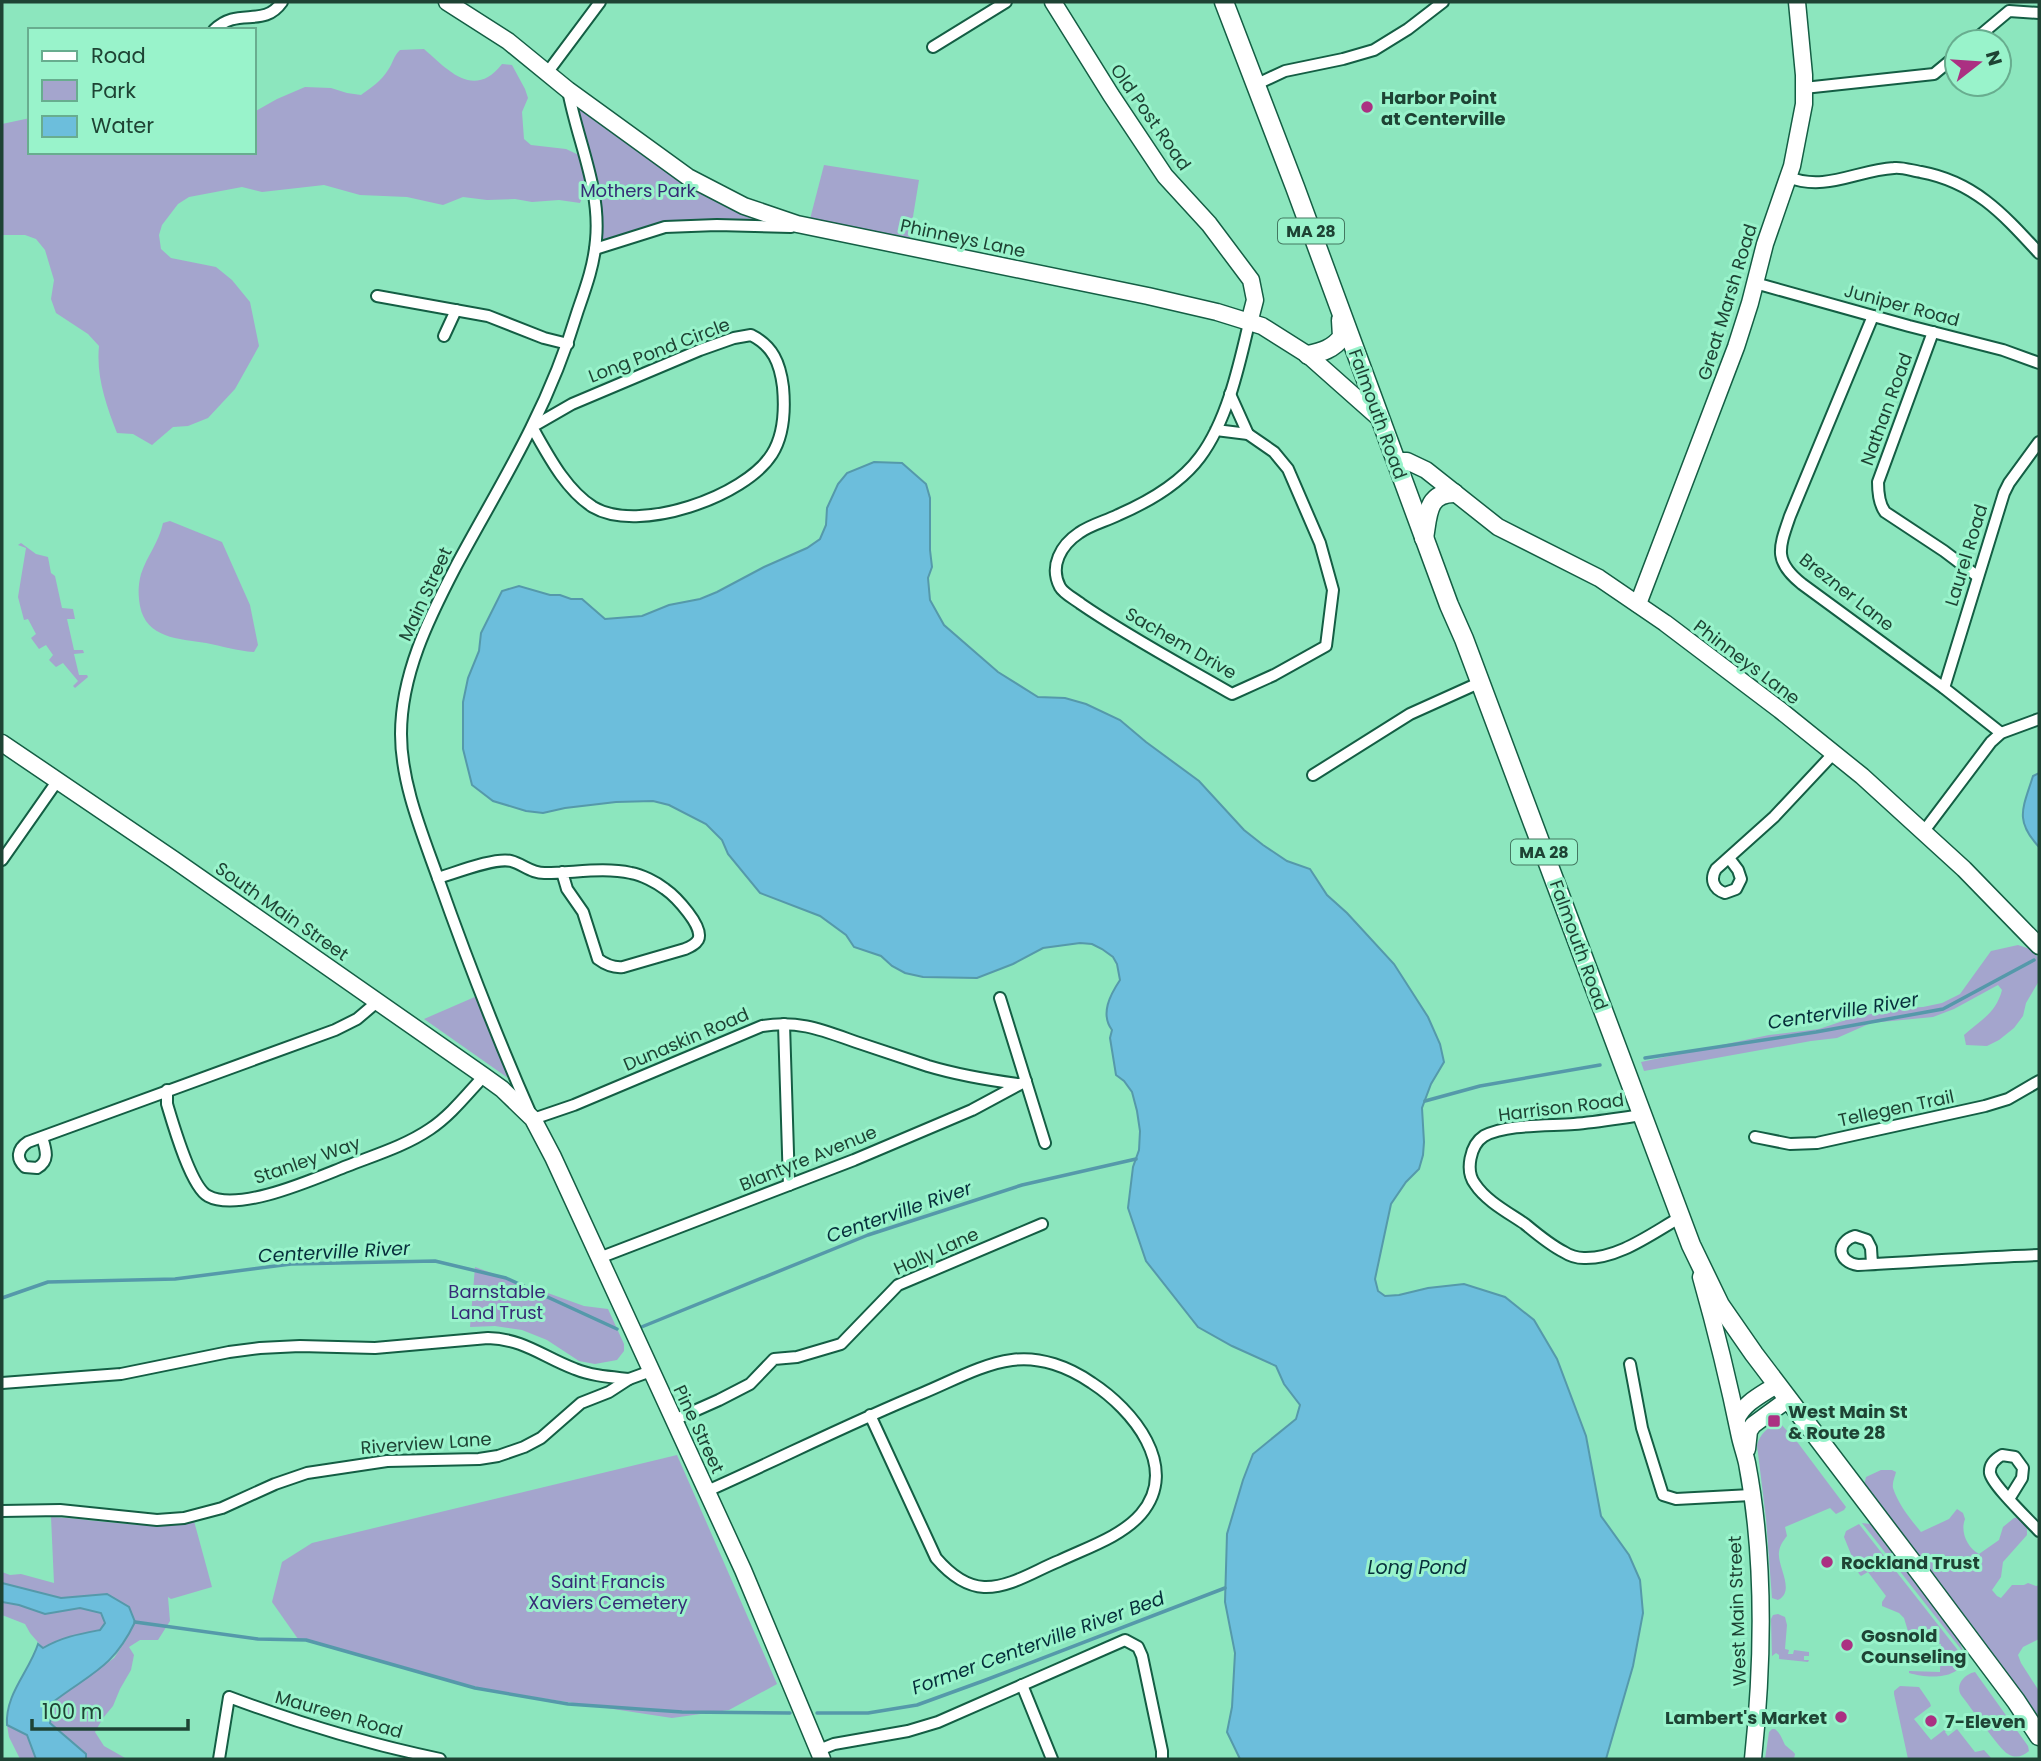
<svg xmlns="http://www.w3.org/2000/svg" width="2041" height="1761" font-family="Poppins,sans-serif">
	<rect width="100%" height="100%" fill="#8ce6be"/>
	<g fill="#a4a5cd">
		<path d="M424,49C448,70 474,100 502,64L512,65L525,89L528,98L522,112L524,139L531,145L566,149L581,156L587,186L580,203L559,200L532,202L515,199L487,200L463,197L443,205L407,197L360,195L324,185L262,192L242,187L189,197L178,204L162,225L159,235L161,249L171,258L216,267L232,280L250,302L259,346L235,389L208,418L188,426L173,427L152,445L133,434L117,433C106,405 96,376 99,346L88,334L56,313L51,299L54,280L45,250L36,239L25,235H2V124L30,118V152H254V112L277,99L305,87L331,88L347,93L361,95C372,87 381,81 388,70C393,63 393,57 400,50Z"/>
		<path d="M573,103L776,222L739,221L601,241C607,194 588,147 573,103Z"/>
		<path d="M824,165L919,180L909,241L810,219Z"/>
		<path d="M170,521L222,542L250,605L258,645L254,652C237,651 222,646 206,643C179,639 146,638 140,606C138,595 138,585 141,574C147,556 159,542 163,523Z"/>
		<path d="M21,543L36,554L48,557L51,573L55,576L62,608L73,609L75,619H67L74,650H83L84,653L74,654L79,675H87L88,677L75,688L73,686L78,681L63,663L56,667L49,660L53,655L46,645L39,649L31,638L36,634L28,619L24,620L18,597L26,548L18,545Z"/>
		<path d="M2018,945L2030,949L2039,958V981L2026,1003L2023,1016L2014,1028L1999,1040L1987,1046L1966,1045L1964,1035C1981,1020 1996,1013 2002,990L1998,985L1954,1009L1933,1017L1871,1023L1837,1038L1811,1041L1644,1071L1641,1062L1769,1035L1819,1029L1849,1019L1893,1009L1923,1007L1942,1003L1960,994L1991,951Z"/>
		<path d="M477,996L508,1078L424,1019Z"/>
		<path d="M475,1267L584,1306L608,1309L624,1344V1351L617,1360L595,1364L579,1361L547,1340L522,1330L495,1326L470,1327Z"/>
		<path d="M1780,1423L1798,1443L1846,1507L1844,1510L1836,1514L1830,1508L1785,1527L1787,1536C1783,1541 1780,1545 1779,1552C1777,1567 1796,1591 1778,1600L1772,1598L1766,1519L1757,1445C1761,1432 1768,1427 1780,1423Z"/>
		<path d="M677,1455L777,1684L729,1710L672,1718L488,1690L298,1639L272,1602L282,1562L312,1543Z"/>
		<path d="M1881,1470H1892L1896,1472C1895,1477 1892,1482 1893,1488C1898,1504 1911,1520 1921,1532L1949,1519L1957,1509L1963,1513L1965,1519C1960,1531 1967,1548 1979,1554L1999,1540L2003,1527L2014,1518L2019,1517L2027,1527V1535L2003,1562L2001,1577L1992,1590L1997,1596L2001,1598L2012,1585H2024L2028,1583L2036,1586L2039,1585V1639L2023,1647L2018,1655L2021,1663L2039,1691V1717L1972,1625L1864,1485L1866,1477Z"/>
		<path d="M51,1517C98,1519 147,1531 194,1521L212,1587L171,1599L168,1597L170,1621L158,1640H140L129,1647L134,1655L131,1670L120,1689L113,1706L103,1718L95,1732L104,1746L127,1759H86V1754L50,1723L53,1702L114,1658L126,1640L135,1622L129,1607L111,1598H61L2,1583V1572L10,1575L21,1574L54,1583Z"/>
		<path d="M1862,1523L1870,1524L1958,1639L1964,1653Z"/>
		<path d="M1859,1524L1964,1658C1960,1681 1926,1678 1909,1673V1671L1940,1672L1941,1644L1911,1641L1904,1618L1899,1613L1882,1606V1602L1886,1596L1868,1572L1861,1576L1859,1574L1844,1537L1846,1531Z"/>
		<path d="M2,1602L19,1605L45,1614L80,1608L101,1613L105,1623L100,1630L56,1641L43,1648L30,1633L25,1624L2,1615Z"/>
		<path d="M1778,1614L1785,1617L1787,1625L1785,1649L1789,1650L1788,1654H1793L1794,1650L1809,1652V1656H1804V1660H1809L1808,1662L1779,1659V1655L1776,1653L1772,1656L1771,1619L1773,1615Z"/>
		<path d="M1975,1672L2028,1746L2029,1751C2023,1756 2016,1759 2008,1754C1999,1749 1970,1706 1961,1695C1955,1684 1965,1674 1975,1672Z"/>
		<path d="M1900,1686L1919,1687L1930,1703L1931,1706L1914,1719L1931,1740L1948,1727L1949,1728L1945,1732L1948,1736L1957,1729L1975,1752L1984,1750L1992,1759H1908L1894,1694V1691Z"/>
		<path d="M7,1725L27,1735L36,1759H20L9,1737Z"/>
		<path d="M1772,1729H1775C1781,1734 1782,1739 1785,1745C1788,1748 1792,1750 1795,1754L1794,1759H1765L1769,1732Z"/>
	</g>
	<g fill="#6cbedc" stroke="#59a" stroke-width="2">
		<path d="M874,462L902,463L926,484L930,498V550L932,567L928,578L930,600L944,625L998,672L1038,697L1065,698L1086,704L1120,720L1146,742L1199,781L1244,830L1263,845L1287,861L1310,869L1327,895L1347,913L1394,964L1428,1017L1440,1044L1444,1062L1431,1084L1422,1108L1424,1142L1423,1155L1419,1169L1406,1182L1391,1204L1375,1279L1378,1291L1385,1296L1399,1295L1428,1288L1464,1284L1505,1297L1534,1320L1557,1359L1586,1436L1601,1516L1629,1555L1640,1580L1643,1613L1633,1666L1606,1759H1240L1227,1732L1232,1707L1235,1653L1225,1602L1227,1534L1243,1480L1253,1454L1296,1419L1300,1405L1284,1384L1276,1366L1232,1346L1198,1327L1146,1261L1128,1208L1133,1167L1139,1150L1140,1131L1137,1111L1132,1092L1124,1081L1116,1075L1110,1038L1112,1030C1100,1014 1110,995 1120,980L1117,964L1113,957L1102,949L1092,944L1080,943L1043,948L1013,964L977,978L923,977L905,973L892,966L881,956L854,947L846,935L820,916L760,893L728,854L722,840L706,824L669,805L653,801L616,802L565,808L543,813L526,811L493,801L472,785L463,749V702L468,678L479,651L481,633L502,591L519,586L550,595H560L571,599H582L605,619L642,616L669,605L700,599L717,592L764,567L807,548L820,539L826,525L827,508L838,484L847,473Z"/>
		<path d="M2039,773V847C2014,820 2023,808 2033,776Z"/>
		<path d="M2,1583L61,1598L107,1594L129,1607L135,1622C113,1668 91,1673 53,1702L50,1723L86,1754V1759H36L27,1735L7,1725C5,1694 29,1672 38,1644L43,1648C62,1637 79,1634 100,1630L105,1623L101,1613L80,1608L45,1614L19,1605L2,1602Z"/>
	</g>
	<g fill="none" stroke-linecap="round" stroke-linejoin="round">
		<g stroke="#59a" stroke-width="3.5">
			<path d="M1645,1058L1816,1032L1943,1009L2034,960"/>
			<path d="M1425,1101L1480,1086L1600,1065"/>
			<path d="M2,1298L48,1282L175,1279L291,1264L435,1261L506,1278L617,1329"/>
			<path d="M639,1328L868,1235L1022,1185L1136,1159"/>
			<path d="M135,1622L258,1639L306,1640L475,1688L568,1704L682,1712L790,1713"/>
			<path d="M817,1713H868L917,1705L983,1681L1225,1588"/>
		</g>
		<defs>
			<g id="street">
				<path d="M214,30C238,6 263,29 282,2"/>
				<path d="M1972,42L2009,11L2039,13"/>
				<path d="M933,47L1006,2"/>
				<path d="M547,73L600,2"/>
				<path d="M1255,85L1285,71L1343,59L1374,50L1408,29L1443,2"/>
				<path d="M1804,88L1934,74L1957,55"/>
				<path d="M568,90C577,140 601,188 596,240C594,265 586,287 578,310C566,350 550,390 531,428C508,475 480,521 455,568C428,620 401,675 401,734C401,783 422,833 438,878C467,960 498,1040 533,1119L574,1105L762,1026C799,1020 822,1030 856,1042C880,1050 904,1058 928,1066C958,1075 988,1080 1018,1084"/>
				<path d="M1788,177C1826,192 1857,170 1894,168C1903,167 1913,171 1921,172C1975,182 2004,215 2039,253"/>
				<path d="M595,249L665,227L717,225L791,227"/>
				<path d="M1755,283L1909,326L2003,350L2039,363"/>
				<path d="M377,296L488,316L544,338L568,344"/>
				<path d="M1873,316L1790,516C1779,548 1773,561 1802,584L1944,688L2001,733"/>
				<path d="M1933,332L1878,482C1878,492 1879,504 1885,512L1944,551L1977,576"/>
				<path d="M751,335C773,346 780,363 783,387C785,409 784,435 772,454C745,497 638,534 593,507C565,489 548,455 532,427L572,404L700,350L734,338Z"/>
				<path d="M444,336L456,310"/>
				<path d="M1230,394L1248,434"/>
				<path d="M1216,430L1248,434L1274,452L1288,469L1320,543L1333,590L1326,646L1274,675L1232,694C1182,665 1129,637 1081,604C1075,599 1064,594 1060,587C1049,566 1061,545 1079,533C1090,525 1106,521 1118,515C1148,502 1180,484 1200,457C1227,421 1239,366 1249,323"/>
				<path d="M1944,688L2004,493L2009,483L2039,442"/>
				<path d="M1313,775L1410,714L1481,682"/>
				<path d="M1924,831L1991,742L2001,733L2039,719"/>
				<path d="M1729,858L1738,870L1741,879L1736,889L1725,893C1713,889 1710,879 1716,869L1774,817L1834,753"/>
				<path d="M2,860L58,780"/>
				<path d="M438,878C455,873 495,857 511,861C523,864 532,874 546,873C573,873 604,867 631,873C642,875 656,882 665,889C675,896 705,927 698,940C695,945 690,947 685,949L623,967C613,968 606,965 598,959L583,912L567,889L562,872"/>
				<path d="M1000,998L1045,1143"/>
				<path d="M784,1024L789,1185"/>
				<path d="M167,1090V1104C173,1124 191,1187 208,1196C239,1213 316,1178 347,1166C375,1155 405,1146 430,1129C451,1115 467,1094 484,1076"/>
				<path d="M1643,1115C1620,1118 1597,1122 1574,1124C1548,1126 1506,1124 1484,1136C1470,1145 1465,1171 1475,1184C1486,1201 1509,1213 1525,1224C1537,1234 1550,1245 1564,1252C1570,1256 1577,1258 1584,1258C1619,1259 1652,1233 1681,1217"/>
				<path d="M42,1137C46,1150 50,1161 37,1168L25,1167C16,1159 17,1149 28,1142L335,1030L357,1019L377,1002"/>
				<path d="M1755,1137L1790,1144L1817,1143L1985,1106L2008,1099L2039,1081"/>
				<path d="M599,1258L854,1160L972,1110L1026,1081"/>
				<path d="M1872,1264L1871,1248L1867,1240L1855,1236C1836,1242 1837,1262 1858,1265C1918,1262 1979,1257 2039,1255"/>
				<path d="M1630,1364L1642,1428L1663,1495L1676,1499L1751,1495"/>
				<path d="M2,1383L121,1374L229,1352L260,1348L300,1346L375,1348L488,1338C524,1339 543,1357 575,1369C592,1376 611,1377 629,1379"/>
				<path d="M674,1420L719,1400L750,1384L774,1359L797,1357L841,1344L898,1285L1042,1224"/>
				<path d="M707,1491C779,1459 850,1423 923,1393C952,1381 982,1364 1012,1360C1040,1356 1069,1367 1092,1383C1132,1409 1181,1467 1141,1514C1121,1537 1086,1548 1059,1561C1036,1570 1010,1588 984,1587C965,1586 948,1572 936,1558L870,1415"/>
				<path d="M2009,1499L2022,1478L2023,1468L2015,1457L2002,1455C1995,1459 1989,1464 1990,1473C1992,1485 2030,1521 2039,1531"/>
				<path d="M2,1511L60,1510L157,1520L184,1518L222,1508L275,1484L307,1473L387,1461L479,1459L498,1456L524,1447L541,1438L581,1403L609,1392L629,1379L651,1371"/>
				<path d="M1022,1685L1052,1759"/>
				<path d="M819,1750L834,1744L908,1731L938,1722L1125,1640L1138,1647L1142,1656L1162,1751V1759"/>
				<path d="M219,1759L229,1697C298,1723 368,1744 440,1759"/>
			</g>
			<g id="secondary">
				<path d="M447,2L508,41L568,90L688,177L744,206L797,224L1148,296L1217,312L1262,326L1308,355L1379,418"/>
				<path d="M1053,2L1111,95L1165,176L1209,224L1251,280L1255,300L1249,323"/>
				<path d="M1395,461H1407L1426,470L1498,527L1599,578L1665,623L1780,710L1862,776L1964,869L2039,946"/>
				<path d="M1638,604L1736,347L1750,303L1765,244L1792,166L1804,104V75L1797,2"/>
				<path d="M2,743L173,859L484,1076L502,1089L533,1119L553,1157L743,1570L822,1759"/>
				<path d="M1701,1277C1716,1330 1729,1383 1740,1437C1742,1446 1745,1454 1747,1463C1765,1557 1763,1664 1753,1759"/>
				<path d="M1737,1419C1743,1403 1763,1394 1776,1385"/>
				<path d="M1747,1449L1749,1431L1753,1425L1787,1400"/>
			</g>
			<g id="primary">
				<path d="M1224,2L1295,187L1449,605L1464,639L1691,1245L1720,1305L1754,1354L1921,1574L2016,1701L2039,1736"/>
				<path d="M1308,355C1322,352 1333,349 1342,337L1341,320"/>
				<path d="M1424,538C1428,517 1426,493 1454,493"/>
			</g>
		</defs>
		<use href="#street" stroke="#145e44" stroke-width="14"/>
		<use href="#secondary" stroke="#145e44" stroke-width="19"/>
		<use href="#primary" stroke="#145e44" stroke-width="21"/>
		<use href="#street" stroke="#fff" stroke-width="10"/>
		<use href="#secondary" stroke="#fff" stroke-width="16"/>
		<use href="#primary" stroke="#fff" stroke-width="18"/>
	</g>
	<g fill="#ab3082" stroke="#99f3cb" stroke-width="2.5">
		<circle cx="1367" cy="107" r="7"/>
		<rect x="1767" y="1414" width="14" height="14" rx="3.5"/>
		<circle cx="1827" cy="1562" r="7"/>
		<circle cx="1847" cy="1645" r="7"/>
		<circle cx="1841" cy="1717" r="7"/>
		<circle cx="1931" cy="1721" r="7"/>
	</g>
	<g text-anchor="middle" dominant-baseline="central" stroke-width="6" stroke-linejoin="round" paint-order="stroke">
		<g fill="#99f3cb" stroke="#437861" stroke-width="2">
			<rect x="1278" y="218.5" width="66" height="25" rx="5"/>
			<rect x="1511" y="839.5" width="66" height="25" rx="5"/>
		</g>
		<g font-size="16" font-weight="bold" fill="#1e4334">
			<text x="1311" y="231">MA 28</text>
			<text x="1544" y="852">MA 28</text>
		</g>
		<g font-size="18" font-weight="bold" fill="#1e4334" stroke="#99f3cb" text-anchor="start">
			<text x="1381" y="97">Harbor Point<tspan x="1381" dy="21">at Centerville</tspan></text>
			<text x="1788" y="1411">West Main St<tspan x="1788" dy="21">&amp; Route 28</tspan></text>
			<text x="1841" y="1562">Rockland Trust</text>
			<text x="1861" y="1635">Gosnold<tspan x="1861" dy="21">Counseling</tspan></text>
			<text x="1827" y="1717" text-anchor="end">Lambert's Market</text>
			<text x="1945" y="1721">7-Eleven</text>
		</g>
		<g font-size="18" fill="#1e4334" stroke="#99f3cb">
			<text transform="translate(1151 117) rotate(55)">Old Post Road</text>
			<text transform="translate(963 238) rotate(12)">Phinneys Lane</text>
			<text transform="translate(1727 302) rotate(-73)">Great Marsh Road</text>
			<text transform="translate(1902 305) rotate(15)">Juniper Road</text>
			<text transform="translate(659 350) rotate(-21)">Long Pond Circle</text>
			<text transform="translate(1886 409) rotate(-70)">Nathan Road</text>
			<text transform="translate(1378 414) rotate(70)">Falmouth Road</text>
			<text transform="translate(1966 555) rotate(-73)">Laurel Road</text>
			<text transform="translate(1847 592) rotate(38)">Brezner Lane</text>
			<text transform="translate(425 594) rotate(-65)">Main Street</text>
			<text transform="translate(1181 643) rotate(30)">Sachem Drive</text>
			<text transform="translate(1747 662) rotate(37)">Phinneys Lane</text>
			<text transform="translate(282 911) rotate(35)">South Main Street</text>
			<text transform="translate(1579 945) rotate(70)">Falmouth Road</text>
			<text transform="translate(686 1039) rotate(-23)">Dunaskin Road</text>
			<text transform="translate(1561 1107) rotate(-7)">Harrison Road</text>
			<text transform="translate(1896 1108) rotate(-12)">Tellegen Trail</text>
			<text transform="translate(808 1158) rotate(-22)">Blantyre Avenue</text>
			<text transform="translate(307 1160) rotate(-19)">Stanley Way</text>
			<text transform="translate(936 1251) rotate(-24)">Holly Lane</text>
			<text transform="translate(699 1429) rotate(65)">Pine Street</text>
			<text transform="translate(426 1443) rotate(-4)">Riverview Lane</text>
			<text transform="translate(1737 1611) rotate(-92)">West Main Street</text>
			<text transform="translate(339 1714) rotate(16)">Maureen Road</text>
		</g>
		<g font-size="18" fill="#362c76" stroke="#99f3cb">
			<text x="638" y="190">Mothers Park</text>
			<text x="497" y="1291">Barnstable<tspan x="497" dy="21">Land Trust</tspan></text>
			<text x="608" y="1581">Saint Francis<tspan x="608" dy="21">Xaviers Cemetery</tspan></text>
		</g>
		<g font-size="19" font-style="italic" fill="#062e3b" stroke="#99f3cb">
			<text transform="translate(1843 1011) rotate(-9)">Centerville River</text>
			<text transform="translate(899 1212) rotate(-19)">Centerville River</text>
			<text transform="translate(334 1252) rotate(-3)">Centerville River</text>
			<text x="1417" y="1567">Long Pond</text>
			<text transform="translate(1038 1643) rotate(-20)">Former Centerville River Bed</text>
		</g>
	</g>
	<rect width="2041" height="1761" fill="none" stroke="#1e4334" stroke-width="7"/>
	<rect x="28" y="28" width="228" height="126" fill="#99f3cb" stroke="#68ad8f" stroke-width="2"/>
	<rect x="42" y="51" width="35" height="10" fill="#ffffff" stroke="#68ad8f" stroke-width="2"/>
	<text x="91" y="63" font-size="21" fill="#1e4334">Road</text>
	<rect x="42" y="80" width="35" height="21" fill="#a4a5cd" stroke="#68ad8f" stroke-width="2"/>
	<text x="91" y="98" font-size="21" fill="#1e4334">Park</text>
	<rect x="42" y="116" width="35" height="21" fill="#6cbedc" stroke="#68ad8f" stroke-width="2"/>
	<text x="91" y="133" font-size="21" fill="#1e4334">Water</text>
	<g transform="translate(1978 63) rotate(73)"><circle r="33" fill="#99f3cb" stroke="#68ad8f" stroke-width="2"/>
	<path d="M0-5L12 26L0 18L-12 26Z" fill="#ab3082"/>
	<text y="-10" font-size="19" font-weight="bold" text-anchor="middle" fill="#1e4334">N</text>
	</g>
	<path d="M32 1719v10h156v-10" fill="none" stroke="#1e4334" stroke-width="3.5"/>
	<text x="42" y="1719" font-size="21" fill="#1e4334" stroke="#99f3cb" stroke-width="5" paint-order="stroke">100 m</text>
</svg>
